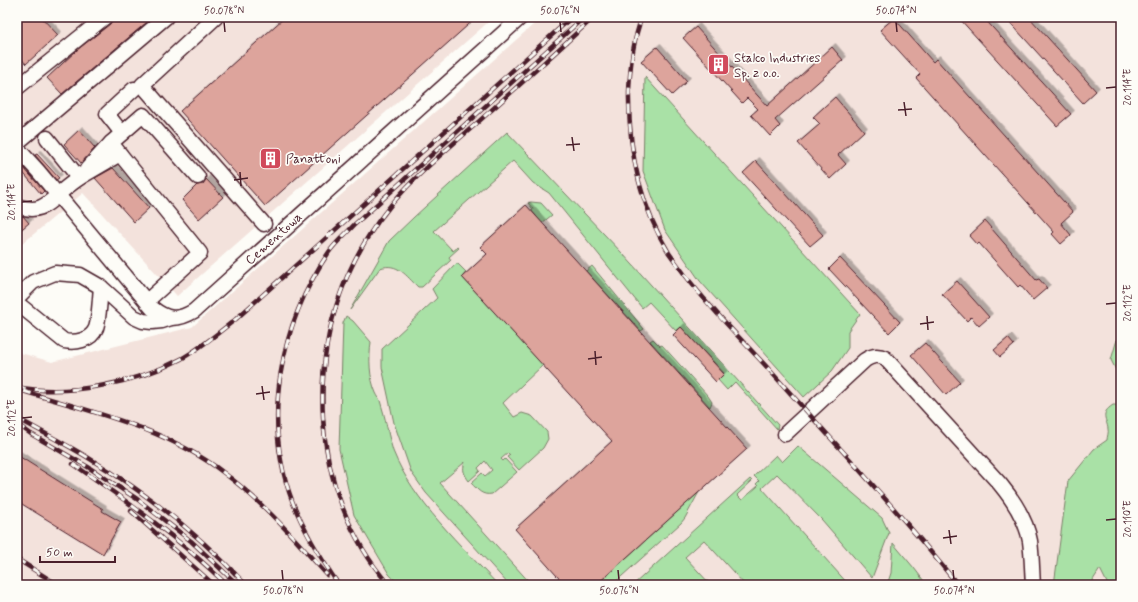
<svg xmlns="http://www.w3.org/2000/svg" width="1138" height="602" font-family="Mynerve,sans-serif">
	<defs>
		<filter id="shadow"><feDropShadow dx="3.5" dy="-3.5" stdDeviation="0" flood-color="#0004"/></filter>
	</defs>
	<rect width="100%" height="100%" fill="#fdfcf7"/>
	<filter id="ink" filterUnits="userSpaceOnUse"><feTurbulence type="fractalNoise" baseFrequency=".025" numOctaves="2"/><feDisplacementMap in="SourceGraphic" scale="8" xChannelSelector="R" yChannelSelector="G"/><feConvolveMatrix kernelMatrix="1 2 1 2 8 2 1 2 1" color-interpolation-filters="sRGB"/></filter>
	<g filter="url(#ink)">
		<g fill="#f3e2dc">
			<path d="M17,17H494L177,296L83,193L17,248Z"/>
			<path d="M542,17H1121V585H17V352L52,362L192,327Z"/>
		</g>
		<g fill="#a9e1a6" stroke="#7a8068">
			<path d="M645,77L860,314L848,331V348L832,371L804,397L700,281L665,230L643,171Z"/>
			<path d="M507,132L622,253L778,425L777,429L735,382L727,390L718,380L724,373L681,327L676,331L649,302L642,308L549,193L533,183L513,161L434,231L453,251L458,247L459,248L449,257L451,260L422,287H418C406,276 398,262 380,268L350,310L389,241L414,217Z"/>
			<path d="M531,202L541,203L552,215L542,223L532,211L533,209L528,203Z"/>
			<path d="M456,264H458L466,272L462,277L543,365L503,403L514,417L522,413L532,416L547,432L548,439L543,448L519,470L507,457L510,455L508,453L501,459L503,461L505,459L517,472L492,494C482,496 478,490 471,483L482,473L485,476L492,470L485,461L478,468L480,471L469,481C464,474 462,470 465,462L440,483L532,585H509L426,493L411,472L394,423L382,367V349L437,298L432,289Z"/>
			<path d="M592,266L644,329L641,331L586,271Z"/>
			<path d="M346,316L353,321L371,342C369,359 369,377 376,393C378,397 380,399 381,404C386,419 388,436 393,451C413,501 461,545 498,585H399L389,574L354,515L339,449L343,323Z"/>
			<path d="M1121,318V380L1111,360L1118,336V327Z"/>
			<path d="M653,339L660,346L662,345L708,396L712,402L710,407L650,341Z"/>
			<path d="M1113,405H1121V585H1108L1100,569L1093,580L1094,585H1054L1068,481L1094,449L1107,440C1107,437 1109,432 1108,429C1107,419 1099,414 1113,405Z"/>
			<path d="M798,446L882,518L889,533L872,578L822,520L777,474L762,488L849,585H745L704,540L685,557L711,585H633L750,479L752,481L737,495L742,500L758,486L756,484L759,481L754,476L776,455L782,462Z"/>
			<path d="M699,492L685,518L681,523L612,585H596Z"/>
			<path d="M893,543L914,568L927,585H887L891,573Z"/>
		</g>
		<g fill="#dda49c" stroke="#4a1f2b" filter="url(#shadow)">
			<path d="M17,17H41L58,35L26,64L17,54Z"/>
			<path d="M114,17H153L62,94L47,78L77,50L110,24Z"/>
			<path d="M285,17H477L265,206L180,111Z"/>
			<path d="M958,17H983L1071,114L1057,126Z"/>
			<path d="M1005,17H1029L1096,91L1083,103Z"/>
			<path d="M894,18L933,62L936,59L1073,212L1061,223L1071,235L1061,244L1052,234L1054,232L916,78L920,74L880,30Z"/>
			<path d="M696,27L767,106L832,47L843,60L775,120L780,126L770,136L751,115L758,109L747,98L742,103L683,38Z"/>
			<path d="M657,47L687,81L672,95L641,61Z"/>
			<path d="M835,97L864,131L838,155L846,164L830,179L798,143L820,124L813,117Z"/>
			<path d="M79,130L95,148L81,163L64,144Z"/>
			<path d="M37,154L59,178L56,180L35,155Z"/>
			<path d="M756,161L823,235L810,246L743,173Z"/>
			<path d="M23,167L44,191L41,194L20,169Z"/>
			<path d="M113,168L149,208L134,222L95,178Z"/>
			<path d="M206,179L223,197L199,219L182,200L197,185L203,184Z"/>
			<path d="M526,205L747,449L596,585H565L515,529L612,441L462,277L487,254L480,247Z"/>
			<path d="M23,216L29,223L17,233V221Z"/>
			<path d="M985,221L1036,280L1039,279L1047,288L1033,300L1020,285L1018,287L979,243L977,245L969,236Z"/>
			<path d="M840,258L900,322L889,333L829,269Z"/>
			<path d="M957,281L989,317L979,326L971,317L967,321L942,294Z"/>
			<path d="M681,327L724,374L716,382L673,335Z"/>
			<path d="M1008,338L1014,345L1000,357L994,350Z"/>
			<path d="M925,343L960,382L946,395L911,355Z"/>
			<path d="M17,455L103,509L102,511L121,522L103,554L17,501Z"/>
		</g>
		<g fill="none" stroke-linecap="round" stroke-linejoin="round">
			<defs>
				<g id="minor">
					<path d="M216,17L142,85L264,224"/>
					<path d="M17,88L105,17"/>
					<path d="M122,133L107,114L134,89"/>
					<path d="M17,143L166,17"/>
					<path d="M17,148L38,171L152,308C167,320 177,321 194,311L521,17"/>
					<path d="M87,169L111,143"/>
					<path d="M79,178L120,154"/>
					<path d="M17,206C37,213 45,207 59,194C65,188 72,183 79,178L47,138"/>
					<path d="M17,298L33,282L55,273L80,275L101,287L134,317L143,321L152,322L162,321L171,318"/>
					<path d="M147,301L200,253L111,143L143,115L198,177"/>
					<path d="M17,303L64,341C75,343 91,341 96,328C99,320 100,296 101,287"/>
					<path d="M785,434L865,360C871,356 877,354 885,358L1000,484C1014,501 1026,519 1030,541C1032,556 1032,571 1033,585"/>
				</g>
			</defs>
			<use href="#minor" stroke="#4a1f2b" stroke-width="17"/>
			<use href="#minor" stroke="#fdfcf7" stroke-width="14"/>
			<defs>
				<g id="rail">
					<path d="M642,17C633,40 630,67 629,91C628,148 639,204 669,253C674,260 680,268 685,275C709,307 738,336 765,365C830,438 897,509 958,585"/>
					<path d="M17,387C68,397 136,383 181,359C201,348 218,333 236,319L572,17"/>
					<path d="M23,391C92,412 166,428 224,473C263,502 295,539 327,575"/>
					<path d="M17,418C40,431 64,443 87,457C145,492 200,535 246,585"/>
					<path d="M17,424L31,434L88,467L137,499L191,541L238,585"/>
					<path d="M73,464C127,501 180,539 227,585"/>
					<path d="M131,511L214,585"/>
					<path d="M17,559L58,585"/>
					<path d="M339,585C321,559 305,533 293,503C261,420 280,324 329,252C336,242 346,234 354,225L584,17"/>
					<path d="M389,585C349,539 326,477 323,417C318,331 347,249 407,187C429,164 453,144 476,124C516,88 555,53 594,17"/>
				</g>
			</defs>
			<use href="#rail" stroke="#4a1f2b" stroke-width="4.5"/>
			<use href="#rail" stroke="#fdfcf7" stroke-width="3" stroke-dasharray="9" stroke-linecap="butt"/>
		</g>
	</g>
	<path fill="none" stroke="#4a1f2b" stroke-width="1.5" d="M224,22L225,32M560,22L561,32M896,22L897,32M1106,88L1116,87M904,102L906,116M898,110L912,109M572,137L574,151M566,145L580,144M240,172L241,186M234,180L248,178M22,202L32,201M1106,304L1116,303M927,316L928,330M920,324L934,322M595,351L596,365M588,359L602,357M262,386L264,400M256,394L270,392M22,418L32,417M1106,520L1116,519M949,530L951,544M943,538L957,536M282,570L283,580M618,570L619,580M953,570L954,580"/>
	<defs>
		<symbol id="building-square" viewBox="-11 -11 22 22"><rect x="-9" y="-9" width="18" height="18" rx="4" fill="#d1495b" stroke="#fdfcf7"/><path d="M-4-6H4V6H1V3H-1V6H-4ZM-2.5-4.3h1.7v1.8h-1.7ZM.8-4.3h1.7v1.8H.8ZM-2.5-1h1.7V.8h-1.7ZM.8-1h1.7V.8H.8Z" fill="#fff"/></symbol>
	</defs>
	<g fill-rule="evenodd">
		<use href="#building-square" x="706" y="52" width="25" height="25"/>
		<use href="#building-square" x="258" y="146" width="25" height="25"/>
	</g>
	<g text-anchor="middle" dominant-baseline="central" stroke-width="3.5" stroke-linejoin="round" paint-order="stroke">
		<g font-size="13" fill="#4a1f2b" stroke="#fdfcf7" text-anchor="start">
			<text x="734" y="58">Stalco Industries<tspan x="734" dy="15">Sp. z o.o.</tspan></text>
			<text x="286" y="159">Panattoni</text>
		</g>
		<g font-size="13" fill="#4a1f2b" stroke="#fdfcf7">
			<text transform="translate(274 239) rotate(-42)">Cementowa</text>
		</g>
	</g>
	<rect width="1138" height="602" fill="none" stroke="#fdfcf7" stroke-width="44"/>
	<path d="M40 556v6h75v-6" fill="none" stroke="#4a1f2b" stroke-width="2"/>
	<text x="46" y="556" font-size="12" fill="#4a1f2b" stroke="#fdfcf7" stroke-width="3" paint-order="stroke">50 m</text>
	<rect x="22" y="22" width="1094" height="558" fill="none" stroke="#4a1f2b" stroke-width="1.5"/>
	<g font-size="10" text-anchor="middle" fill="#4a1f2b">
		<text x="224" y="14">50.078°N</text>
		<text x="560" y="14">50.076°N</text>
		<text x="896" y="14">50.074°N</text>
		<text transform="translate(1127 87) rotate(-90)" y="4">20.114°E</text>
		<text transform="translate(11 202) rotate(-90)" y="4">20.114°E</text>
		<text transform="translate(1127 303) rotate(-90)" y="4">20.112°E</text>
		<text transform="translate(11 418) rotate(-90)" y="4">20.112°E</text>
		<text transform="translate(1127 519) rotate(-90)" y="4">20.110°E</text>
		<text x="283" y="594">50.078°N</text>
		<text x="619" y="594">50.076°N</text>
		<text x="954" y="594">50.074°N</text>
	</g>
</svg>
